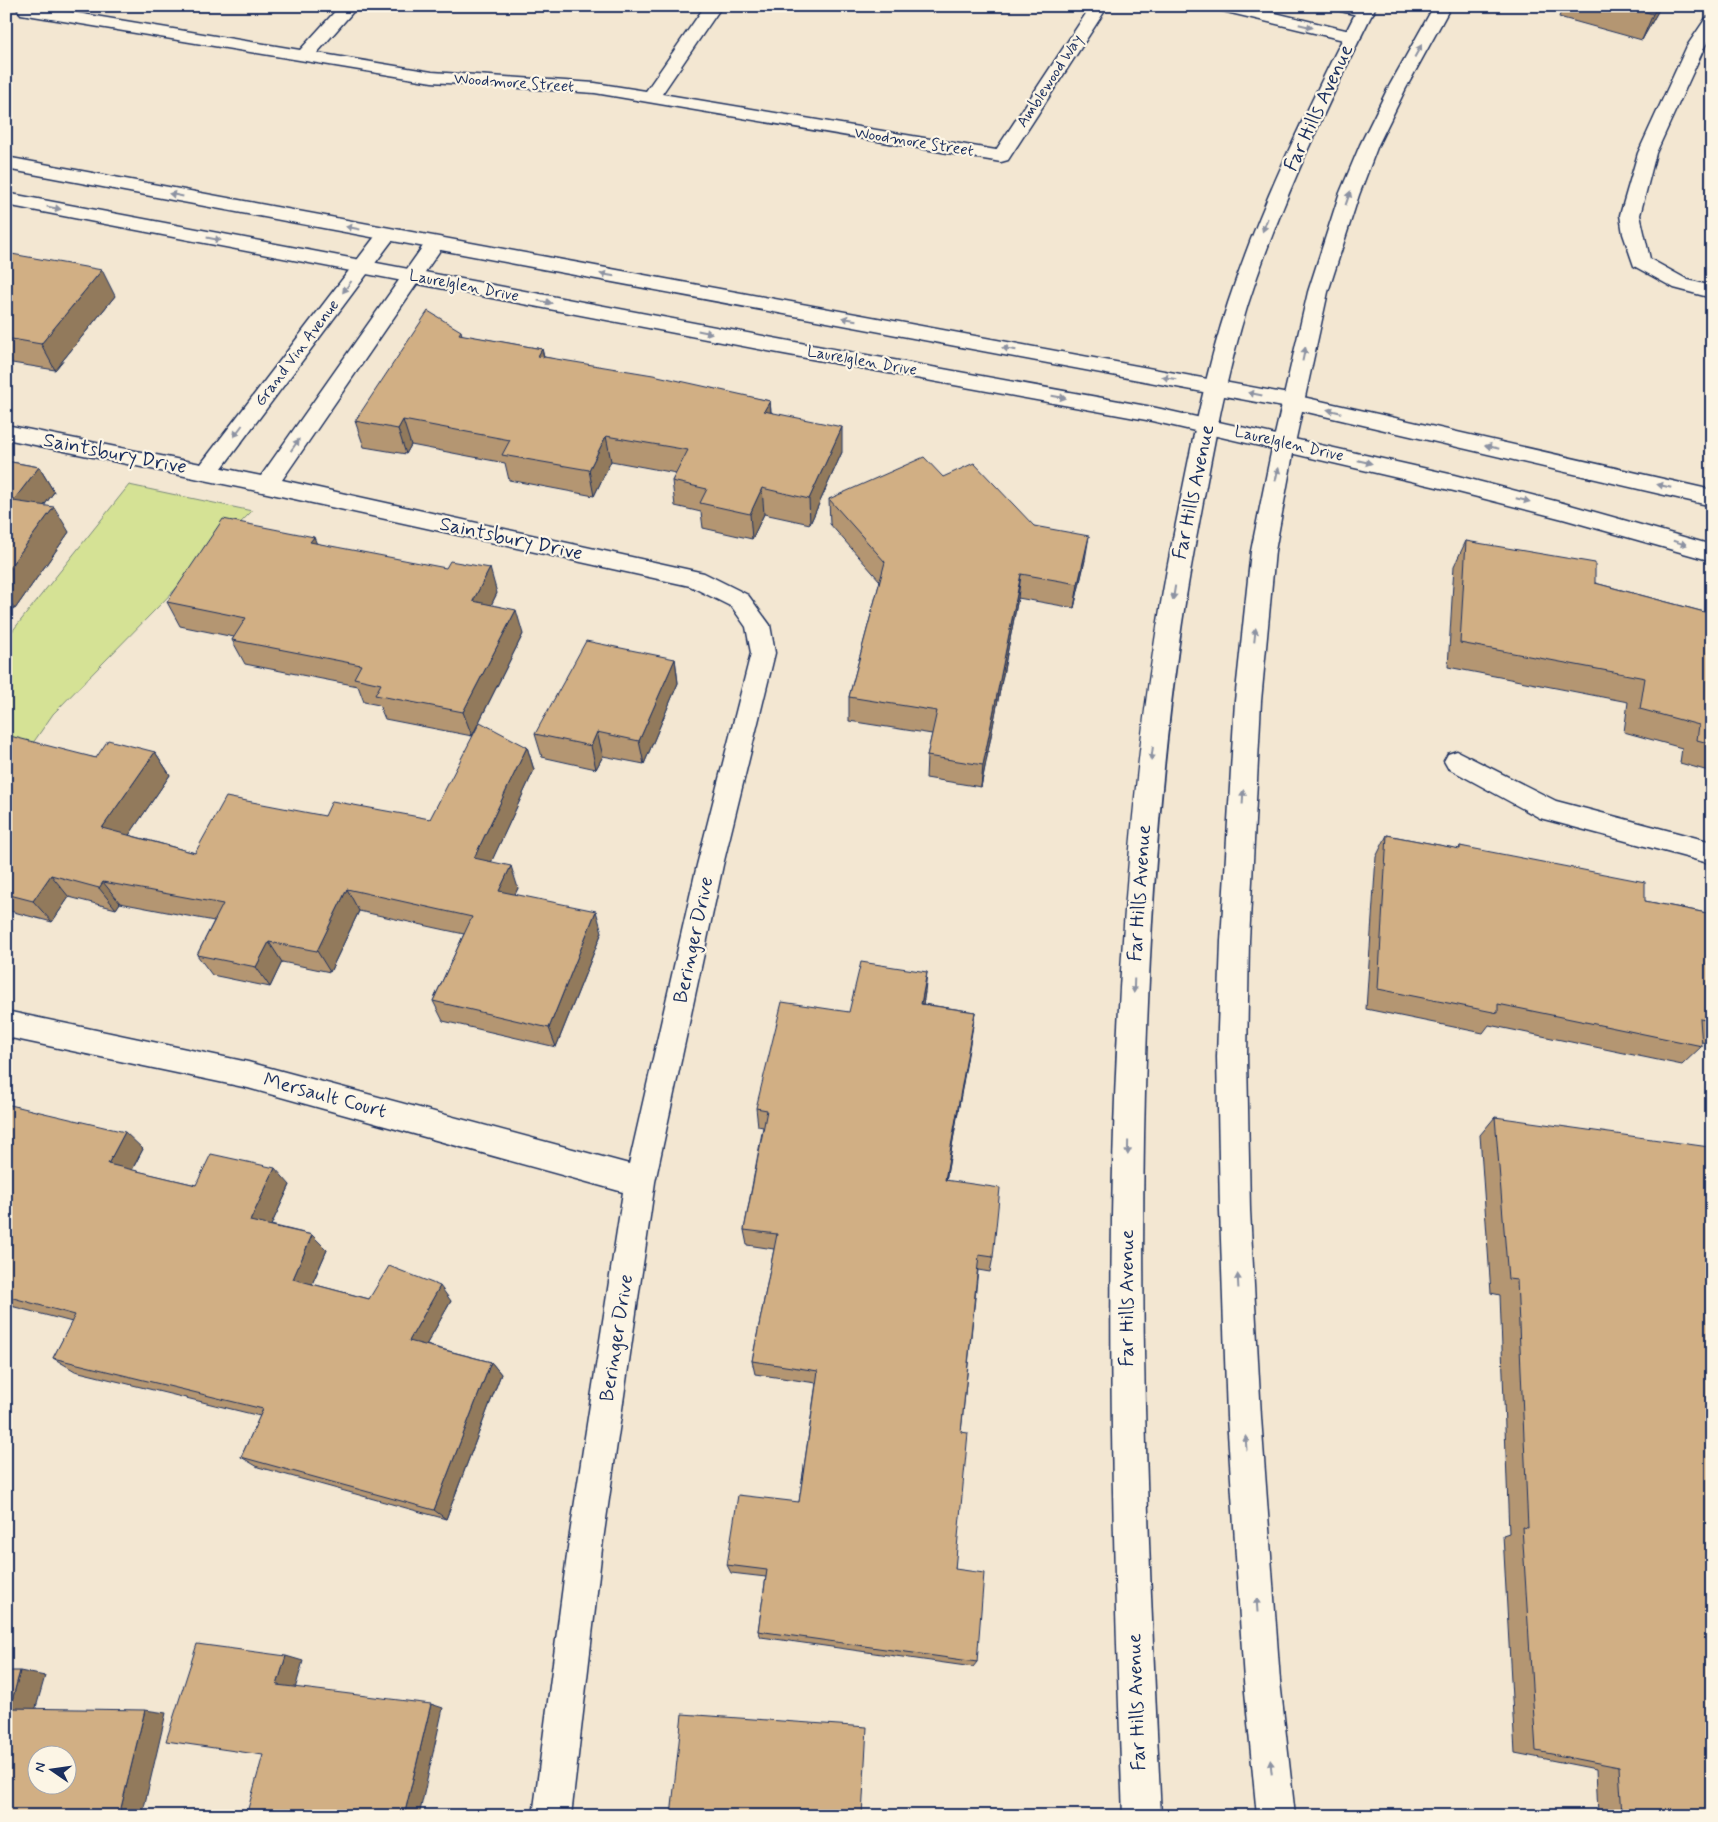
<svg xmlns="http://www.w3.org/2000/svg" width="1718" height="1822" font-family="Mynerve,sans-serif">
	<rect width="100%" height="100%" fill="#f3e7d2"/>
	<filter id="ink" filterUnits="userSpaceOnUse"><feTurbulence type="fractalNoise" baseFrequency=".02" numOctaves="2"/><feDisplacementMap in="SourceGraphic" scale="10" xChannelSelector="R" yChannelSelector="G"/><feConvolveMatrix kernelMatrix="1 2 1 2 8 2 1 2 1" color-interpolation-filters="sRGB"/></filter>
	<g filter="url(#ink)">
		<path fill="#d5e295" stroke="#78887a" d="M129,485L252,511L53,714L6,782V639Z"/>
		<g fill="none" stroke-linecap="round" stroke-linejoin="round">
			<defs>
				<g id="minor">
					<path d="M21,6H35L300,50L340,6H358L317,53L432,72L595,83L646,91L705,6H722L662,94L996,150L1091,6H1108L1008,160L1001,162L595,93L432,82L27,15L21,14L18,10Z"/>
					<path d="M1216,6H1246L1358,33L1361,37L1358,41L1352,42L1218,10Z"/>
					<path d="M1335,6H1363L1371,8L1374,12L1371,16L1365,17L1337,10Z"/>
					<path d="M1712,17V35L1705,46L1656,153L1640,215L1650,259L1688,280L1712,286V298L1674,288L1634,266L1623,234L1620,215L1638,153L1687,46L1706,18Z"/>
					<path d="M387,228L394,230L397,234L222,468L261,476L428,239L435,237L442,239L445,243L282,480L704,573L748,595L770,625L775,653L723,865L655,1182L603,1540L571,1816H533L569,1540L623,1192L248,1088L6,1037V1011L248,1062L629,1164L697,865L751,653L746,627L732,607L690,586L267,493L6,439V425L201,464L380,230Z"/>
					<path d="M1457,751L1556,801L1712,842V864L1540,818L1448,768L1444,761L1448,754Z"/>
				</g>
				<g id="tertiary">
					<path d="M6,157L1294,395L1712,490V506L1294,409L6,169Z"/>
					<path d="M6,193L784,340L1152,407L1454,475L1563,503L1712,545V561L1563,519L1454,491L1152,421L784,354L6,205Z"/>
				</g>
				<g id="secondary">
					<path d="M1359,6H1376C1328,103 1281,201 1248,304C1224,381 1211,461 1196,539C1166,701 1153,864 1147,1028C1137,1291 1148,1553 1161,1816H1123C1113,1553 1105,1290 1118,1027C1126,863 1141,699 1173,538C1189,460 1203,379 1228,303C1262,200 1310,103 1359,6Z"/>
					<path d="M1434,6H1451L1405,90L1378,145L1359,195L1328,292L1295,443L1275,551L1261,701L1249,941L1247,1057L1250,1210L1261,1417L1280,1681L1295,1816H1257L1244,1681L1227,1417L1220,1210L1217,1057L1221,941L1235,701L1251,551L1273,443L1308,292L1339,195L1360,145L1387,90Z"/>
				</g>
			</defs>
			<use href="#minor" stroke="#1b2f5e" stroke-width="3"/>
			<use href="#tertiary" stroke="#1b2f5e" stroke-width="3"/>
			<use href="#secondary" stroke="#1b2f5e" stroke-width="3"/>
			<use href="#minor" fill="#fcf5e5" fill-rule="evenodd"/>
			<use href="#tertiary" fill="#fcf5e5" fill-rule="evenodd"/>
			<use href="#secondary" fill="#fcf5e5" fill-rule="evenodd"/>
		</g>
		<g fill="#b49672" stroke="#1b2f5e">
			<path d="M1563,6H1661L1642,40L1559,17Z"/>
			<path d="M6,253L115,296L55,370L6,362Z"/>
			<path d="M461,331L462,335L542,349L544,357L770,401L771,412L842,452L810,524L764,514L752,539L703,528L701,512L675,506L672,481L676,473L611,461L594,496L509,480L505,463L411,445L406,454L364,447L355,421Z"/>
			<path d="M6,461L39,467L54,492L44,506L69,532L15,609L6,607Z"/>
			<path d="M943,477L1034,526L1085,560L1074,608L1018,598L981,787L926,778L927,756L932,734L849,721V697L880,581L830,524L829,499Z"/>
			<path d="M1466,541L1595,583L1712,614V772L1680,763L1682,748L1624,732L1628,702L1448,667L1454,566Z"/>
			<path d="M316,543L497,593L491,605L523,634L472,736L385,719L379,705L364,702L358,686L245,664L232,640L234,637L180,626L167,602Z"/>
			<path d="M675,659L678,683L644,764L603,756L596,769L542,757L535,734Z"/>
			<path d="M6,740L96,758L155,752L170,775L129,835L195,853L325,816L430,819L527,747L534,770L491,862L518,888L515,894L602,932L556,1047L443,1021L433,1001L464,934L359,911L330,972L282,962L270,987L212,975L197,955L214,921L120,903L116,909L69,897L52,922L6,910Z"/>
			<path d="M1387,835L1459,849L1460,846L1645,901L1712,914V1044L1701,1042L1702,1046L1682,1065L1489,1025L1483,1033L1366,1009L1376,857Z"/>
			<path d="M925,992L923,1004L975,1012L946,1181L993,1257L990,1272L978,1270L961,1432L955,1569L977,1662L973,1667L761,1637L758,1631L766,1577L731,1573L727,1565L799,1502L816,1383L755,1374L752,1361L774,1249L747,1245L744,1230L763,1127L758,1126L756,1108L849,1012Z"/>
			<path d="M6,1104L143,1149L132,1170L196,1185H290L271,1225L312,1235L327,1250L312,1284L369,1299L451,1301L426,1345L491,1362L501,1374L446,1519L258,1467L241,1457L260,1416L75,1371L53,1358L72,1322L11,1306L6,1315Z"/>
			<path d="M1495,1117L1712,1816H1598L1596,1769L1515,1753L1503,1535L1509,1533L1500,1295L1491,1293L1480,1135Z"/>
		</g>
		<g fill="#927a5c" stroke="#1b2f5e">
			<path d="M1658,6H1661L1642,40L1653,14Z"/>
			<path d="M102,270L115,296L55,370L41,344Z"/>
			<path d="M542,349L548,375L538,356Z"/>
			<path d="M770,401L772,426L764,411Z"/>
			<path d="M403,420L411,445L406,454L398,429Z"/>
			<path d="M842,427V452L810,524L809,499Z"/>
			<path d="M606,436L611,461L594,496L589,470Z"/>
			<path d="M39,467L54,492L29,526L13,501Z"/>
			<path d="M762,488L764,514L752,539L750,514Z"/>
			<path d="M54,507L69,532L15,609L6,596V572Z"/>
			<path d="M1089,536L1085,560L1074,608L1078,584Z"/>
			<path d="M314,537L324,562L310,542Z"/>
			<path d="M490,568L497,593L481,626L473,601Z"/>
			<path d="M1021,574L1018,598L981,787L983,765Z"/>
			<path d="M516,610L523,634L472,736L463,712Z"/>
			<path d="M675,659L678,683L644,764L639,741Z"/>
			<path d="M597,732L603,756L596,769L591,746Z"/>
			<path d="M527,747L534,770L483,880L474,858Z"/>
			<path d="M155,752L170,775L119,850L102,828Z"/>
			<path d="M511,866L518,888L507,912L499,891Z"/>
			<path d="M51,875L69,897L52,922L33,901Z"/>
			<path d="M103,882L120,903L116,909L99,888Z"/>
			<path d="M347,889L359,911L330,972L317,951Z"/>
			<path d="M596,911L602,932L556,1047L549,1028Z"/>
			<path d="M269,942L282,962L270,987L256,967Z"/>
			<path d="M927,972L925,992L920,1023L921,1004Z"/>
			<path d="M975,1012L972,1032L943,1197L945,1180Z"/>
			<path d="M125,1132L143,1149L126,1181L108,1164Z"/>
			<path d="M275,1168L290,1185L266,1236L250,1221Z"/>
			<path d="M312,1235L327,1250L308,1293L293,1279Z"/>
			<path d="M440,1286L451,1301L421,1354L409,1341Z"/>
			<path d="M6,1302L11,1306L6,1315Z"/>
			<path d="M491,1362L501,1374L446,1519L434,1510Z"/>
			<path d="M286,1656L303,1661L295,1689L277,1685Z"/>
			<path d="M20,1671L45,1676L35,1711L10,1708Z"/>
			<path d="M431,1704L443,1708L419,1816H404Z"/>
			<path d="M145,1710L166,1713L142,1816H119Z"/>
		</g>
		<g fill="#d1af84" stroke="#1b2f5e" fill-rule="evenodd">
			<path d="M1625,6H1658L1653,14Z"/>
			<path d="M6,253L102,270L41,344L6,338Z"/>
			<path d="M428,311L461,331L459,334L542,349L538,356L653,375L770,401L764,411L842,427L809,499L762,488L750,514L700,503L707,489L672,481L688,450L606,436L589,470L502,455L510,440L403,420L398,429L355,421Z"/>
			<path d="M924,457L943,477L974,463L1034,526L1089,536L1078,584L1021,574L983,765L927,756L937,711L849,697L885,562L829,499Z"/>
			<path d="M6,461L39,467L13,501L54,507L6,572Z"/>
			<path d="M223,519L314,537L310,542L446,568L450,561L490,568L473,601L516,610L463,712L375,695L381,684L354,678L361,665L232,640L246,618L167,602Z"/>
			<path d="M1466,541L1595,563V583L1712,614V744L1697,740L1699,725L1640,709L1645,678L1460,643Z"/>
			<path d="M586,641L675,659L639,741L597,732L591,746L535,734Z"/>
			<path d="M480,722L527,747L474,858L511,866L499,891L596,911L549,1028L433,1001L472,917L347,889L317,951L269,942L256,967L197,955L223,904L103,882L99,888L51,875L33,901L6,894V740L10,736L96,758L108,740L155,752L102,828L195,853L226,797L325,816L332,801L430,819Z"/>
			<path d="M1387,835L1460,849V846L1645,882V901L1712,914V1021L1700,1019L1702,1046L1498,1004V1013L1378,989Z"/>
			<path d="M861,962L927,972L921,1004L975,1012L945,1180L1000,1188L993,1257L979,1255L961,1432L968,1433L955,1569L984,1573L977,1662L758,1631L767,1570L727,1565L738,1495L799,1502L818,1371L752,1361L777,1234L744,1230L767,1110L756,1108L782,1002L849,1012Z"/>
			<path d="M6,1104L125,1132L108,1164L196,1185L211,1154L275,1168L250,1221L312,1235L293,1279L369,1299L389,1266L440,1286L409,1341L491,1362L434,1510L241,1457L263,1409L53,1358L75,1315L6,1296Z"/>
			<path d="M1495,1117L1709,1147L1712,1166V1816H1622L1619,1767L1536,1751L1522,1527L1528,1528L1517,1280L1508,1279Z"/>
			<path d="M197,1644L286,1656L277,1685L431,1704L404,1816H246L263,1755L166,1741Z"/>
			<path d="M6,1671H20L10,1708L145,1710L119,1816H6ZM38,1754H68V1784H38Z"/>
			<path d="M682,1714L867,1727L862,1816H671Z"/>
		</g>
		<defs><path id="oneway-solid" d="M-6-.8H1V-3.2L6.5 0L1 3.2V.8H-6Z" transform="scale(1.25)"/></defs>
		<g fill="#8c92a2">
			<use href="#oneway-solid" transform="translate(1306 26) rotate(14)"/>
			<use href="#oneway-solid" transform="translate(1418 51) rotate(-61)"/>
			<use href="#oneway-solid" transform="translate(176 195) rotate(-169)"/>
			<use href="#oneway-solid" transform="translate(1348 198) rotate(-71)"/>
			<use href="#oneway-solid" transform="translate(54 208) rotate(11)"/>
			<use href="#oneway-solid" transform="translate(1265 225) rotate(111)"/>
			<use href="#oneway-solid" transform="translate(353 228) rotate(-169)"/>
			<use href="#oneway-solid" transform="translate(214 239) rotate(11)"/>
			<use href="#oneway-solid" transform="translate(607 275) rotate(-170)"/>
			<use href="#oneway-solid" transform="translate(347 287) rotate(127)"/>
			<use href="#oneway-solid" transform="translate(545 302) rotate(11)"/>
			<use href="#oneway-solid" transform="translate(849 319) rotate(-170)"/>
			<use href="#oneway-solid" transform="translate(705 332) rotate(11)"/>
			<use href="#oneway-solid" transform="translate(1009 349) rotate(-170)"/>
			<use href="#oneway-solid" transform="translate(1304 354) rotate(-78)"/>
			<use href="#oneway-solid" transform="translate(1169 378) rotate(-170)"/>
			<use href="#oneway-solid" transform="translate(1255 394) rotate(-169)"/>
			<use href="#oneway-solid" transform="translate(1059 397) rotate(10)"/>
			<use href="#oneway-solid" transform="translate(1334 411) rotate(-167)"/>
			<use href="#oneway-solid" transform="translate(238 431) rotate(127)"/>
			<use href="#oneway-solid" transform="translate(295 445) rotate(-55)"/>
			<use href="#oneway-solid" transform="translate(1492 447) rotate(-167)"/>
			<use href="#oneway-solid" transform="translate(1365 462) rotate(13)"/>
			<use href="#oneway-solid" transform="translate(1277 474) rotate(-78)"/>
			<use href="#oneway-solid" transform="translate(1664 486) rotate(-167)"/>
			<use href="#oneway-solid" transform="translate(1523 500) rotate(14)"/>
			<use href="#oneway-solid" transform="translate(1680 543) rotate(17)"/>
			<use href="#oneway-solid" transform="translate(1174 593) rotate(99)"/>
			<use href="#oneway-solid" transform="translate(1255 635) rotate(-84)"/>
			<use href="#oneway-solid" transform="translate(1152 754) rotate(97)"/>
			<use href="#oneway-solid" transform="translate(1243 797) rotate(-87)"/>
			<use href="#oneway-solid" transform="translate(1134 986) rotate(92)"/>
			<use href="#oneway-solid" transform="translate(1128 1148) rotate(91)"/>
			<use href="#oneway-solid" transform="translate(1238 1281) rotate(-93)"/>
			<use href="#oneway-solid" transform="translate(1246 1443) rotate(-94)"/>
			<use href="#oneway-solid" transform="translate(1257 1605) rotate(-94)"/>
			<use href="#oneway-solid" transform="translate(1271 1767) rotate(-96)"/>
		</g>
	</g>
	<g text-anchor="middle" dominant-baseline="central" stroke-width="4.5" stroke-linejoin="round" paint-order="stroke">
		<g font-size="16" fill="#1b2f5e" stroke="#fcf5e5">
			<text transform="translate(1050 81) rotate(-57)">Amblewood Way</text>
			<text transform="translate(514 83) rotate(4)">Woodmore Street</text>
			<text transform="translate(914 142) rotate(9)">Woodmore Street</text>
			<text transform="translate(464 286) rotate(11)">Laurelglen Drive</text>
			<text transform="translate(297 353) rotate(-53)">Grand Vin Avenue</text>
			<text transform="translate(862 361) rotate(10)">Laurelglen Drive</text>
			<text transform="translate(1289 444) rotate(13)">Laurelglen Drive</text>
		</g>
		<g font-size="20" fill="#1b2f5e" stroke="#fcf5e5">
			<text transform="translate(1319 108) rotate(-65)">Far Hills Avenue</text>
			<text transform="translate(115 454) rotate(11)">Saintsbury Drive</text>
			<text transform="translate(1194 492) rotate(-78)">Far Hills Avenue</text>
			<text transform="translate(511 539) rotate(12)">Saintsbury Drive</text>
			<text transform="translate(1140 893) rotate(-86)">Far Hills Avenue</text>
			<text transform="translate(694 940) rotate(-78)">Beringer Drive</text>
			<text transform="translate(325 1096) rotate(15)">Mersault Court</text>
			<text transform="translate(1127 1298) rotate(-90)">Far Hills Avenue</text>
			<text transform="translate(617 1338) rotate(-81)">Beringer Drive</text>
			<text transform="translate(1137 1702) rotate(-92)">Far Hills Avenue</text>
		</g>
	</g>
	<rect width="1718" height="1822" fill="none" stroke="#fcf5e5" stroke-width="25"/>
	<rect x="12" y="12" width="1693" height="1797" fill="none" stroke="#1b2f5e" stroke-width="2" filter="url(#ink)"/>
	<g transform="translate(52 1770) rotate(283)"><circle r="24" fill="#fcf5e5" stroke="#a2a6af"/>
	<path d="M0-4L9 19L0 12L-9 19Z" fill="#1b2f5e"/>
	<text y="-8" font-size="14" font-weight="bold" text-anchor="middle" fill="#1b2f5e">N</text>
	</g>
</svg>
